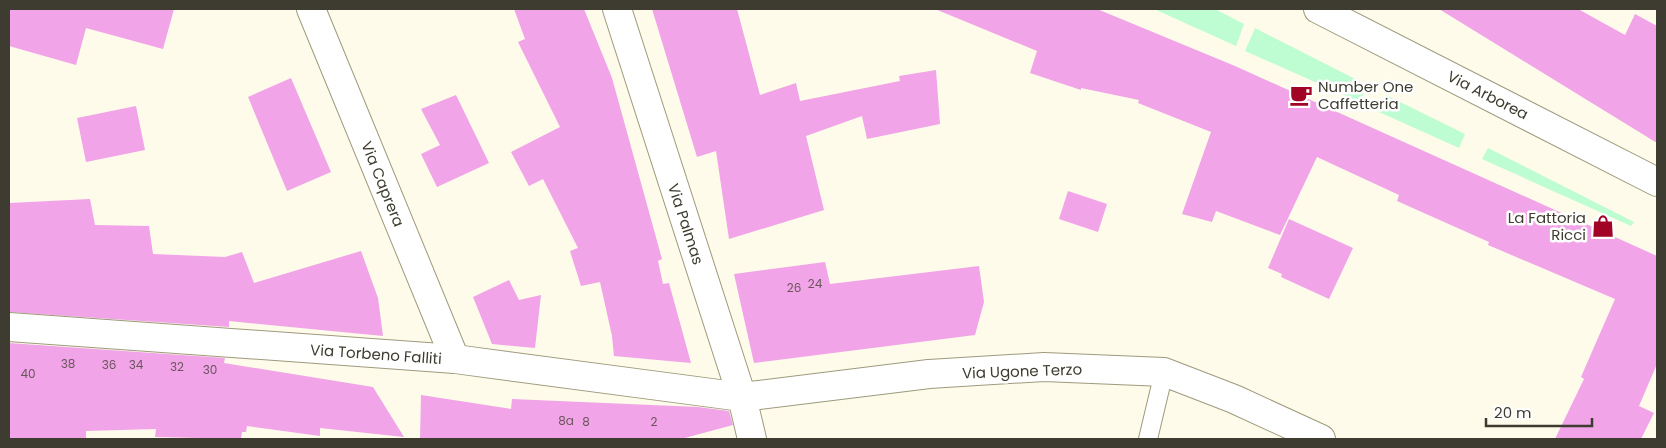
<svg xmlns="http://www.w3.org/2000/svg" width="1666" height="448" font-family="Poppins,sans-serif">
	<rect width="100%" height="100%" fill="#fefbea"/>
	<g fill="#befcd2">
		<path d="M1154,9H1215L1244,24L1236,46Z"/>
		<path d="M1255,28L1367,85L1360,102L1245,51Z"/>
		<path d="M1386,95L1465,134L1459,148L1379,112Z"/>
		<path d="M1488,148L1634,222L1631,226L1482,159Z"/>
	</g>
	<g fill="#f1a4e7">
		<path d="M9,9L49,10L174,9L163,49L86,28L76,65L9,46Z"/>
		<path d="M514,9H584L612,78L662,259L658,261L663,284L669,283L691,363L614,356L612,336L600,282L581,286L570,251L578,248L543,179L529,186L511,152L560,127L518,42L525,39Z"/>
		<path d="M652,9H737L760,95L796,83L800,101L900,81L899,76L936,70L940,124L867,139L862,116L806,136L824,210L729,239L716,151L697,157Z"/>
		<path d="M935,9H1097L1235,66L1657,256V364L1639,406L1654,413L1641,439H1555L1584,379L1581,377L1615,299L1488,245L1489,242L1397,201L1399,195L1317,157L1280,235L1216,211L1212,222L1182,214L1211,132L1138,103L1139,100L1081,88V90L1030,73L1037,51Z"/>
		<path d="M1439,9H1578L1625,35L1635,14L1657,26V143Z"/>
		<path d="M291,78L331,172L287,191L248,97Z"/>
		<path d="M456,95L489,163L437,187L421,154L440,145L421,109Z"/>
		<path d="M136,106L145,150L86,162L77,118Z"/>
		<path d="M1068,191L1107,204L1098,232L1059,219Z"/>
		<path d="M90,199L95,225L149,226L153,254L225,257L242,252L254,283L361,251L378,298L383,336L229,321V327L9,312V203Z"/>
		<path d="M1289,219L1353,248L1329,299L1281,277L1282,274L1268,268Z"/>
		<path d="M825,262L830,284L979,266L984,302L975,335L754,363L734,274Z"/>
		<path d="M509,280L519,300L541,295L535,348L492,344L473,297Z"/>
		<path d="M9,343L225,358L224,363L373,387L404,437L320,428V436L247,426L246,432H242L241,439L155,437L156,429L86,431V439H9Z"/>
		<path d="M421,395L511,409L512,399L698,407L729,411L733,425L681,439H420Z"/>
	</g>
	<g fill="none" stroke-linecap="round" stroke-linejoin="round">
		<defs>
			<path id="lane" d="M1148,439L1164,372"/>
			<g id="street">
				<path d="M311,9L455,359"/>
				<path d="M1318,9L1657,182"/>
				<path d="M742,397L929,374L1044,367L1164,372L1234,399L1321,439"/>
			</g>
			<g id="secondary">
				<path d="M617,9L742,397L752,439"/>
				<path d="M9,327L455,359L742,397"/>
			</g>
		</defs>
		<use href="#lane" stroke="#9e9a7e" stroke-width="20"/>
		<use href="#street" stroke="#9e9a7e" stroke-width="30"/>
		<use href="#secondary" stroke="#9e9a7e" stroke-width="30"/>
		<use href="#lane" stroke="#fff" stroke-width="18"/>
		<use href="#street" stroke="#fff" stroke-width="28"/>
		<use href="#secondary" stroke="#fff" stroke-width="28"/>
	</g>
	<defs>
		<symbol id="cafe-bare" viewBox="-9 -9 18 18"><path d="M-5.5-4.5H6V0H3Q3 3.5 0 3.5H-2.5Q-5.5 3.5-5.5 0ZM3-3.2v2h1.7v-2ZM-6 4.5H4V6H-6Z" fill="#a20425" stroke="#fff" stroke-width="2.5" paint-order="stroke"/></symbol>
		<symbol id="shop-bare" viewBox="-9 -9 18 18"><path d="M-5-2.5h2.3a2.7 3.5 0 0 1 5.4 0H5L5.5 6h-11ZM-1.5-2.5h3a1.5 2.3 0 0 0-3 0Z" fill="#a20425" stroke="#fff" stroke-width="2.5" paint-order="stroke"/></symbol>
	</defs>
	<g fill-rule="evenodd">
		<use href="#cafe-bare" x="1285" y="79" width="32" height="32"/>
		<use href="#shop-bare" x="1587" y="210" width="32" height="32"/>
	</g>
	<g text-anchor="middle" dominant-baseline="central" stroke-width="5" stroke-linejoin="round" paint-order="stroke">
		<g font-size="12" fill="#6b565e">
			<text x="815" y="283">24</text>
			<text x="794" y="287">26</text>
			<text x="68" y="363">38</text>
			<text x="109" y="364">36</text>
			<text x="136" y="364">34</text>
			<text x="177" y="366">32</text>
			<text x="210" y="369">30</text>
			<text x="28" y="373">40</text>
			<text x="566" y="420">8a</text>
			<text x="586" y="421">8</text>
			<text x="654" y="421">2</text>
		</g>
		<g font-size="15" fill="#3e3c30" stroke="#fff" text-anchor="start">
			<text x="1318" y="86">Number One<tspan x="1318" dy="17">Caffetteria</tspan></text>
			<text x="1586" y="217" text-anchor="end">La Fattoria<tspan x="1586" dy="17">Ricci</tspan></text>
		</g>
		<g font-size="15" fill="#3e3c30" stroke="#fff">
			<text transform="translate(1488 95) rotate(27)">Via Arborea</text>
			<text transform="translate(383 184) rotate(68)">Via Caprera</text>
			<text transform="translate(686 224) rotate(72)">Via Palmas</text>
			<text transform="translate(376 354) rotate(4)">Via Torbeno Falliti</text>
			<text transform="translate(1022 371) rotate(-2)">Via Ugone Terzo</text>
		</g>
	</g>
	<rect width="1666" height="448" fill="none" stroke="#3e3c30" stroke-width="20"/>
	<path d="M1486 418v8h106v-8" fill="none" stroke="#3e3c30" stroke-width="2.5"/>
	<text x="1494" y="418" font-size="15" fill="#3e3c30" stroke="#ffffff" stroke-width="4" paint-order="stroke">20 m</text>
</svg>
